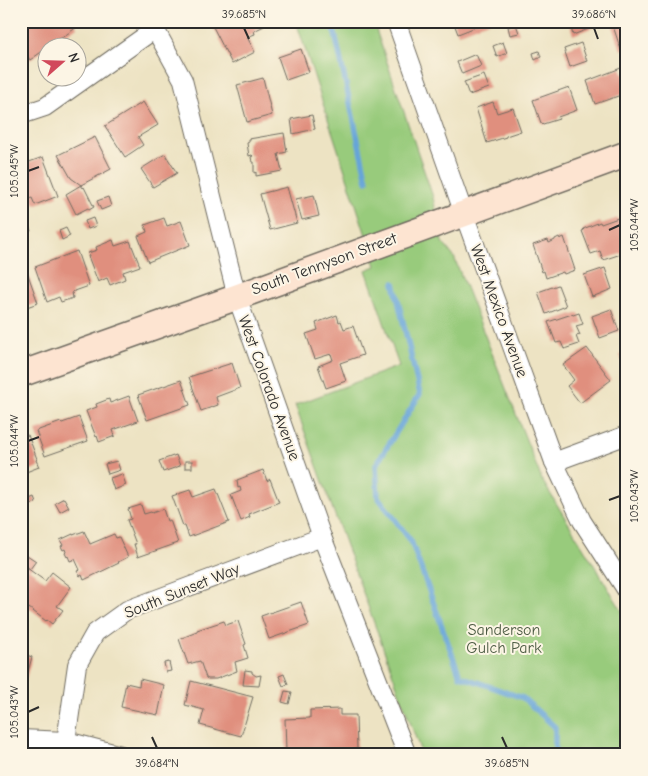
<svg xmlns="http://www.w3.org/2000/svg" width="648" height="776" font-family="'Comic Neue',sans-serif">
	<rect width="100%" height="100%" fill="#fcf5e5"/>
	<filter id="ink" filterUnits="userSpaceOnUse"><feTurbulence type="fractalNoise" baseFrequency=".02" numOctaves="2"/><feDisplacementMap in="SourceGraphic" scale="10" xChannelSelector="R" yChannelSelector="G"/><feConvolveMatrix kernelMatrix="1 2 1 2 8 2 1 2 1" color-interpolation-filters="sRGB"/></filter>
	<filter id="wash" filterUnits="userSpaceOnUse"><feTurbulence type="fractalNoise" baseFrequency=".0096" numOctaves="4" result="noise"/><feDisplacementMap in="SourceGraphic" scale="20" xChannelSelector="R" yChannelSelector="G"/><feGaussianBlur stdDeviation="1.12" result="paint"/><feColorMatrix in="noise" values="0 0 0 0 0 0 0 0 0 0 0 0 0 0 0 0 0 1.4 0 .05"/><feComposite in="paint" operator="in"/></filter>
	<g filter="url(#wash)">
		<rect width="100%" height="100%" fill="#ede3c3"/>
		<path fill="#98cb7b" stroke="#627b53" d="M296,21H373L433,197L442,242L454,257L542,480L627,619V755H422L295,405L399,366L366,270L376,266Z"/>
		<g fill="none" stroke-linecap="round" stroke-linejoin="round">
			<g stroke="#66a5d8" stroke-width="5.5">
				<path d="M329,21L335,34L367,181"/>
				<path d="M394,283L420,394L376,465L378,497L411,541L460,676L523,698L555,727V755"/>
			</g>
		</g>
		<g id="blocks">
			<g fill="#e08f7e">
				<path d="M21,21H73L77,27L30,60L21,47Z"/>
				<path d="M210,21H262L264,26L254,31L255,34L247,37L255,52L232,64Z"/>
				<path d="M453,21H491L458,34Z"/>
				<path d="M569,21H594L596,26L573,35Z"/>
				<path d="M627,21V48L621,50L613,26Z"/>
				<path d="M516,24L519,33L510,35L508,27Z"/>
				<path d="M503,42L507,53L497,57L493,46Z"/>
				<path d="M581,43L587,61L570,67L564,49Z"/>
				<path d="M301,49L309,72L286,80L278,57Z"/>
				<path d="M539,51L541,57L535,60L533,53Z"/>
				<path d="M476,54L481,66L462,74L457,62Z"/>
				<path d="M621,68L627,82V93L595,104L587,81Z"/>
				<path d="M484,75L489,88L469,95L464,82Z"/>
				<path d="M263,78L272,115L247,122L237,85Z"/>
				<path d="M569,87L577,110L558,117L559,119L543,124L542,123H541L533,100Z"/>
				<path d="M143,102L158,125L138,137L143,145L125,157L105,126Z"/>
				<path d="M493,102L497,113L513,108L521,131L506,136V137L487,143L476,108Z"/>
				<path d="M312,115L315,129L293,134L291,119Z"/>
				<path d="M284,133L287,152L278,154L282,171L256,176V172L254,173V162H252L251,157L253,156L252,155L249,156L247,143L249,142V139Z"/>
				<path d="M95,137L111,169L81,185L71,178L58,155Z"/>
				<path d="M165,154L177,173L153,187L141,169Z"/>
				<path d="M43,157L58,196L35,205L32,198L22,201L21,198V165Z"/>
				<path d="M81,185L83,188L84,187L94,207L89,210L88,208L76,214L66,194Z"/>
				<path d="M287,187L297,223L270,230L260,194Z"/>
				<path d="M314,195L319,216L302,220L296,199Z"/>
				<path d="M108,197L111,206L101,210L97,201Z"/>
				<path d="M93,218L96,226L88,229L85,221Z"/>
				<path d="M164,218L167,226L181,221L190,245L148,262L138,236L147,232L145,225Z"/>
				<path d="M618,218L626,241L627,252L603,260L600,251L591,254L582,231L584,230L583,229L600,222L601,224Z"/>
				<path d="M28,224L31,231L21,235V226Z"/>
				<path d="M66,228L70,236L62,240L59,231Z"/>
				<path d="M559,237L560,239L564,237L575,270L564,274L563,272L546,278L544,271L542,272L533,245L548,240L549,243L555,240V239Z"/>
				<path d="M113,240L115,246L130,241L140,266L123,272L125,279L110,285L107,278L98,282L88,256H89L88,253L97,250L96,247Z"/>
				<path d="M77,251L89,286L72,292L73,298L61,302L59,297L47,302L35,267Z"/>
				<path d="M605,268L612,289L592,297L584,275Z"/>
				<path d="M26,269L38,303L21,309V280L23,279L21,271Z"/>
				<path d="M558,285L566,306L546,314L538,292Z"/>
				<path d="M611,309L619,331L600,338L592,316Z"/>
				<path d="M579,313L583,324L576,326L580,335L576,336L579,344L564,349L561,342L556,343L548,322L572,314L573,315Z"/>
				<path d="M337,315L339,322L341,321L344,329L353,326L363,355L340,363L346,381L326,388L318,366L333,360L331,354L315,359L306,334L318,330L316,323Z"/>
				<path d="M587,348L611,380L580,403L567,386L574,380L563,365Z"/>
				<path d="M627,353V372L620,355Z"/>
				<path d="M232,363L240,388L216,397L218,405L201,411L189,377Z"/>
				<path d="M181,380L190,405L147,420L138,395Z"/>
				<path d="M129,396L138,421L113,430L115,436L99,442L97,436L96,437L86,411L97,407L96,404L109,399L110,403Z"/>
				<path d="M79,417L88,441L45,456L36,431L61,422L62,423Z"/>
				<path d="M28,435L37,459L36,460L39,467L21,474V437Z"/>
				<path d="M176,455L180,466L163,472L159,461Z"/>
				<path d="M117,461L120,470L108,474L105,464Z"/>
				<rect x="185" y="461" width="7" height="7"/>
				<path d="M263,470L267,481L270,479L279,502L249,514L250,517L241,521L231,495L241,491L240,487L238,488L237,480Z"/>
				<path d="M122,474L126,485L114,490L110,478Z"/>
				<path d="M627,486V506L626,507L621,488Z"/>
				<path d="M21,488L27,504L21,506Z"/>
				<path d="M216,489L229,522L189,537L185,526H183L172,496L190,490L193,497Z"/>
				<path d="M34,497L36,502L29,505L27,500Z"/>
				<path d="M64,498L69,507L60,512L55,503Z"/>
				<path d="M141,505L144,514L151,512L152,513L163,509L167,521L170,520L178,543L138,557L134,544H136L127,520L131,519L128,509Z"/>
				<path d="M84,531L90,544L114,534L116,538L119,537L128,557L118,562L119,563L84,580L82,575L80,576L77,571L80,570L75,559L70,561L68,556L67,557L65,553L66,552L65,549L63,550L61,546L63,545L60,540L73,534V535Z"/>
				<path d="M27,555L36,561L30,569L22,563Z"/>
				<path d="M21,567L27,568L45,581L52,572L71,587L57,606L63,610L52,624L47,620L46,621L29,608L27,610L21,606L22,603H21V583L24,580L21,579Z"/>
				<path d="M301,602L309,625L269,639L261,616Z"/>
				<path d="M224,621L226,625L238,621L246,644L244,645L248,658L235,662L237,671L216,679H208L206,678L200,661L188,664L179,639L197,632V630Z"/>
				<path d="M21,653L32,657L22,693H21Z"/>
				<path d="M169,662L171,671L166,672L164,663Z"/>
				<path d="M245,670L252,671V673L256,676L261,675L259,686L243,685Z"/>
				<path d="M284,674L288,684L283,686L279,676Z"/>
				<path d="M140,679L164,685L158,715L121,707L126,683L139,686Z"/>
				<path d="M191,681L253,697L241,736L200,725L204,710L185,705Z"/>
				<path d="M285,691L292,692L289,704L282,702Z"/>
				<path d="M340,709V715H356L357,749L341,750V753L309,754V750L286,751L285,719L310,718V710Z"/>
			</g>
		</g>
	</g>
	<g filter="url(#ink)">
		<use href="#blocks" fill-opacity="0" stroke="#6f6b60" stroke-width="1"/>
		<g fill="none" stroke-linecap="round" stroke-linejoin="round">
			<defs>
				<g id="street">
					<path d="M144,21L155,29L183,80L237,297L322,537L407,755"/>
					<path d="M396,21L464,214L554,462L582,521L627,591"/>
					<path d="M21,115L45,107L155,29"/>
					<path d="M554,462L627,435"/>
					<path d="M21,739L66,741L121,755"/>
					<path d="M66,741L77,665L95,633L127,610L322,537"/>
				</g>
				<path id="secondary" d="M21,374L237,297L627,154"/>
			</defs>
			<use href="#street" stroke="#6f6b60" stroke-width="20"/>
			<use href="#secondary" stroke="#6f6b60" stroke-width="28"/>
			<use href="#street" stroke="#fff" stroke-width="18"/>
			<use href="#secondary" stroke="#fde4d1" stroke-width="25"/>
		</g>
	</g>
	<path fill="none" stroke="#2b2b2b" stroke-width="2" d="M244,28L249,39M594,28L598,39M28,171L39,167M609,230L620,225M28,441L39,437M609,500L620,496M28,712L39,707M152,737L157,748M502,737L507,748"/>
	<g text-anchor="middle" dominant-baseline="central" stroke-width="4" stroke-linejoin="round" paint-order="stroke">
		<g font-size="16" fill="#2b2b2b" stroke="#fcf5e5">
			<text transform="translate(324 264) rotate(-20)">South Tennyson Street</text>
			<text transform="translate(499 311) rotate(70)">West Mexico Avenue</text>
			<text transform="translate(269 388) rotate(70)">West Colorado Avenue</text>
			<text transform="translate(182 591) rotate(-22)">South Sunset Way</text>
		</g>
		<g font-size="16" fill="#4c5b43" stroke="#fcf5e5">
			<text x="504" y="630">Sanderson<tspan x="504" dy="18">Gulch Park</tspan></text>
		</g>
	</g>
	<rect width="648" height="776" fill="none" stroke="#fcf5e5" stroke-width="55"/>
	<g transform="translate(62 62) rotate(70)"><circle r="24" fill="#fcf5e5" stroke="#a8a49b"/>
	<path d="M0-4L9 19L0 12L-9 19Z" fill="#d1495b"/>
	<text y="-8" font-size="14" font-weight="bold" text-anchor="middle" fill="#2b2b2b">N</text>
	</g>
	<rect x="28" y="28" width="592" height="720" fill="none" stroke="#2b2b2b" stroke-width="2"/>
	<g font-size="12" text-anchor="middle" fill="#2b2b2b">
		<text x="244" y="18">39.685°N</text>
		<text x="594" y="18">39.686°N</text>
		<text transform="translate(14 171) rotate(-90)" y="4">105.045°W</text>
		<text transform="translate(634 225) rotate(-90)" y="4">105.044°W</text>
		<text transform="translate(14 441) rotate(-90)" y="4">105.044°W</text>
		<text transform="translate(634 496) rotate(-90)" y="4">105.043°W</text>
		<text transform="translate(14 712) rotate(-90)" y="4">105.043°W</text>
		<text x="157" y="767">39.684°N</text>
		<text x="507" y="767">39.685°N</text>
	</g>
</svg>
